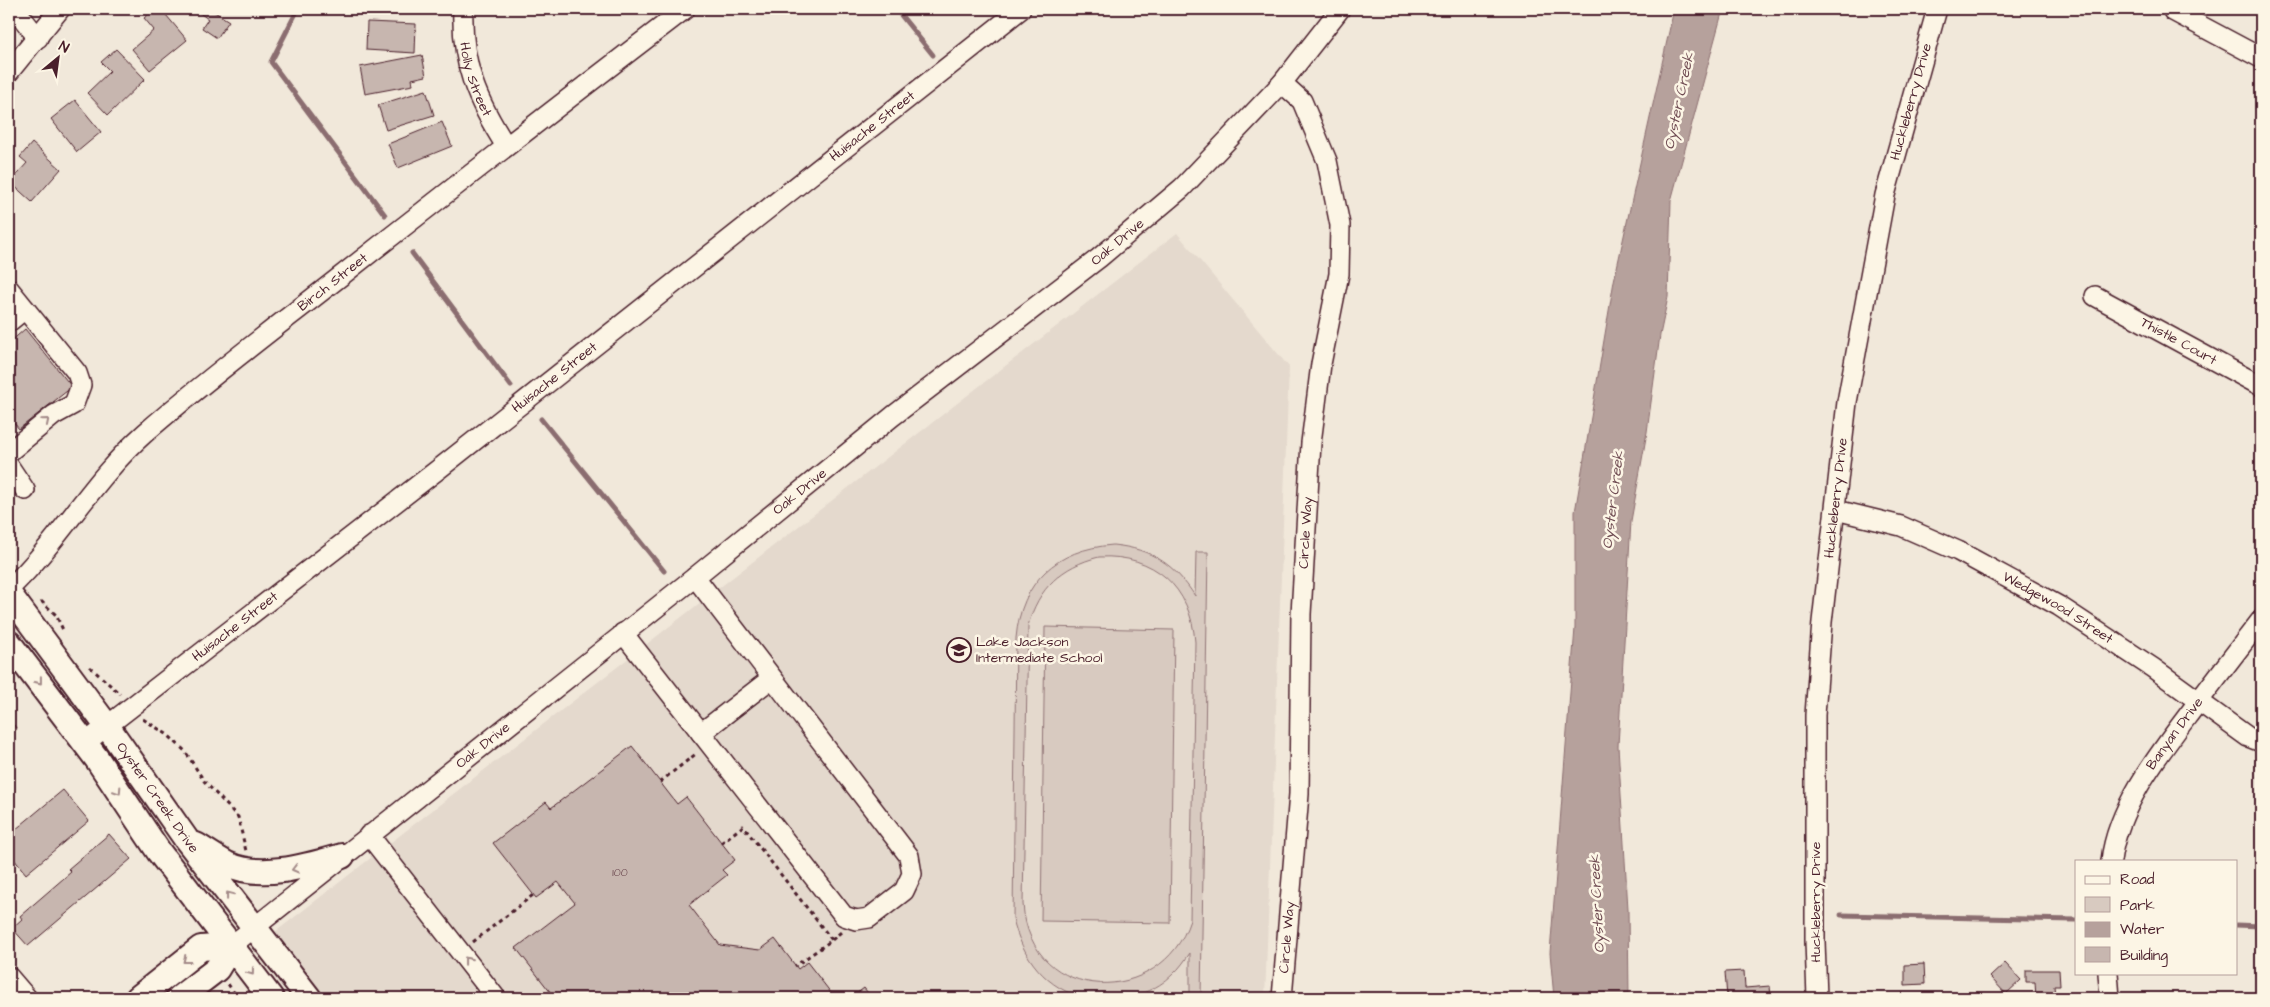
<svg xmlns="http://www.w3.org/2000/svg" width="2270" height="1007" font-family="'Architects Daughter',sans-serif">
	<rect width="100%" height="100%" fill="#f1e8da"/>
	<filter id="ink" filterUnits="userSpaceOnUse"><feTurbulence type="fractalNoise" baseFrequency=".02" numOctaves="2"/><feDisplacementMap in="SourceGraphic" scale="10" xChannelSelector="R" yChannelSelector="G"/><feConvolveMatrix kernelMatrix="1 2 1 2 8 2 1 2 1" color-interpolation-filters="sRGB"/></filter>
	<g filter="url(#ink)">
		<path fill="#e4d9cd" d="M1177,233L1289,367L1265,998H325L274,933Z"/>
		<g fill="#d8cac0" stroke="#917476" fill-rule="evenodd">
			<path d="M1113,545C1152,549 1174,564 1195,596L1196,552H1208L1201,998H1190V953C1185,960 1180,968 1173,974C1156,991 1134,998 1110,998C1103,998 1095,999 1087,998C1047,991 1021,956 1013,918L1016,638C1021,582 1056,549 1113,545ZM1099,557C1154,554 1191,587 1195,642L1190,920C1163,1007 1030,1007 1023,904L1028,626C1038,588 1062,566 1099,557Z"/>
			<path d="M1045,627L1174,630L1170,923L1041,921Z"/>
		</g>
		<path fill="#b6a19c" stroke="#8b6d6f" d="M1674,9H1723L1671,201L1668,297L1660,335L1647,432L1631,521L1618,746L1628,909L1629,998H1554L1550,953L1575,628V512L1614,281Z"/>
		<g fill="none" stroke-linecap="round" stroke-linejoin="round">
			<g stroke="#8b6d6f" stroke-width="5">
				<path d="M298,9L271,62L385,215"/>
				<path d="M896,9L933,55"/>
				<path d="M412,253L511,386"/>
				<path d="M541,419L664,571"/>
				<path d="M1841,915L2076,920"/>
				<path d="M2236,925L2261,926"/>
			</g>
		</g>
		<g fill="#c7b6af" stroke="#4a1f2b">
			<path d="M155,9H161L187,40L150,70L132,49L154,30L144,18Z"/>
			<path d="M194,9H210L229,21L217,38L202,28L208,19Z"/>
			<path d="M357,9H405L404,14Z"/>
			<path d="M367,22L416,24L415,53L366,50Z"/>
			<path d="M116,49L145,79L108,115L87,93L110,71L101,62Z"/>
			<path d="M422,55L426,76L412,79L413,85L365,94L360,67Z"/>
			<path d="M426,90L434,115L386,130L378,105Z"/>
			<path d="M75,100L101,132L77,152L51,119Z"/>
			<path d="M442,122L452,146L398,168L388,144Z"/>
			<path d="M32,143L61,169L32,202L10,182L27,163L20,157Z"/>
			<path d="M25,329L72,387L19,429L9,417V343Z"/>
			<path d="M9,719L17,729L9,736Z"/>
			<path d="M632,746L677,804L686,797L735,860L722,870L727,875L689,905L720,945L760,950L775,939L798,969L807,962L835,998H618L615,994L610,998H555L516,948L575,903L558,882L536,898L493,843L546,802L551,808Z"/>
			<path d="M63,790L89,821L26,874L9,853V835Z"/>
			<path d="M109,834L131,859L28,946L12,928L22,919L20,916L71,872L68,869Z"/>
			<path d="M2005,963L2021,980L2006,994L1990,977Z"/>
			<path d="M1924,964L1925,984L1905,985V965Z"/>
			<path d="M2026,970H2059L2060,986H2054L2055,997L2059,998H2036L2035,982H2026Z"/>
			<path d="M1744,971L1745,988L1770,986L1771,998H1727L1725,972Z"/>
			<path d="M864,988L872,998H851Z"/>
		</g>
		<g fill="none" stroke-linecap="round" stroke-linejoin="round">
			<defs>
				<g id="minor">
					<path d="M15,9L38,38"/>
					<path id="s1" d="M463,9C461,64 477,101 506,146"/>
					<path d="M2173,11L2261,58"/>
					<path d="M9,72L60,9"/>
					<path d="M9,289L77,373L81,385L74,404L54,415L9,452"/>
					<path id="s2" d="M2095,296L2261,386"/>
					<path d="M9,322L25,309"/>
					<path d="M9,466L25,490"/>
					<path id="s3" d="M1836,510L1901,526L1958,551L2059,606L2153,668L2248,737L2261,742"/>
					<path id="s4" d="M9,589C59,542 93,479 145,433C208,378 275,328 341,276C455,186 570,97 685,9"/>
					<path d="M623,633L844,916L856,920L869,918L904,891L912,874L909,856L695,577"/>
					<path d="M701,733L772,678"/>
					<path id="s5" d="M85,743L440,468L1021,9"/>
					<path d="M369,835L496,998"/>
					<path id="s6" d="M2111,861C2117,808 2158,755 2189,714C2213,682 2237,651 2261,620"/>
					<path id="s7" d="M231,946L695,577L893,416L1099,258L1182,188L1282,83L1340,9"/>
					<path d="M2108,973L2110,998"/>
					<path d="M9,977L27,998"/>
					<path id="s8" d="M1282,998L1299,794L1301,614L1311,443L1321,364L1339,274L1340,225L1327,161L1302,101L1282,83"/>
					<path id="s9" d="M1817,998L1815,941V715L1822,622L1847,402L1885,195L1937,9"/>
				</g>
				<g id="major">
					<path id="s10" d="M9,594L107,726L186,839L309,998"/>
					<path d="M9,643L97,759L159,852L271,998"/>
					<path d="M196,845C206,851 216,858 227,864C261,880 307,866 342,856"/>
					<path d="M138,998L201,948L231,946"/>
					<path d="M179,998L217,969L231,946"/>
				</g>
			</defs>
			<use href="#minor" stroke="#4a1f2b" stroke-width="22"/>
			<use href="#major" stroke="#4a1f2b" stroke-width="28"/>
			<g stroke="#4a1f2b" stroke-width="3" stroke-dasharray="4 4" stroke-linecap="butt">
				<path d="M41,601L56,615L64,632"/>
				<path d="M90,667L120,694"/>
				<path d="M143,719L168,735L185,751L204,781L238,817L246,851"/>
				<path d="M660,782L697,753"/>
				<path d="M721,843L743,826L832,940L795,966"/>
				<path d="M832,940L841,932"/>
				<path d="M473,942L533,895"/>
				<path d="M228,984L238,998"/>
			</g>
			<use href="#minor" stroke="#fcf5e5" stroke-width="19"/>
			<use href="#major" stroke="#fcf5e5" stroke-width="24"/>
		</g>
		<defs><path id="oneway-chevron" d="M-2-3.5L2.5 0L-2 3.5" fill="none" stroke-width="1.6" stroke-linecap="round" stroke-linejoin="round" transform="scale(1.25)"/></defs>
		<g stroke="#a38a88">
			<use href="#oneway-chevron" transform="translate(46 421) rotate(-40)"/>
			<use href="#oneway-chevron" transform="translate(39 681) rotate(52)"/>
			<use href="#oneway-chevron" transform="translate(118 791) rotate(57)"/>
			<use href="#oneway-chevron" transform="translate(295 869) rotate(166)"/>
			<use href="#oneway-chevron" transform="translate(229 895) rotate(-128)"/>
			<use href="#oneway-chevron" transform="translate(186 960) rotate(142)"/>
			<use href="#oneway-chevron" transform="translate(467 960) rotate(-128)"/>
			<use href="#oneway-chevron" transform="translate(251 972) rotate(53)"/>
		</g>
	</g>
	<defs>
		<symbol id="school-ring" viewBox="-11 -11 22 22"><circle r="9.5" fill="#fcf5e5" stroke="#4a1f2b" stroke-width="1.5"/><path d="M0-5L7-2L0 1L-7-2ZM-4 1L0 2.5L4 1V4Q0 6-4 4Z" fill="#4a1f2b"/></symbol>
	</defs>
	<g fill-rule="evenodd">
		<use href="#school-ring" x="945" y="636" width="28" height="28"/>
	</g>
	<g text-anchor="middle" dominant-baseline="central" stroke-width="5" stroke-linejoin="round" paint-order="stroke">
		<g font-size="11" fill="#69454c">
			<text x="620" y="872">100</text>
		</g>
		<g font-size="14" fill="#4a1f2b" stroke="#fcf5e5">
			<text stroke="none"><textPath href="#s1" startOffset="72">Holly Street</textPath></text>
			<text stroke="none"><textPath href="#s9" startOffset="905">Huckleberry Drive</textPath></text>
			<text stroke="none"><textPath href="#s5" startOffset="1000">Huisache Street</textPath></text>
			<text stroke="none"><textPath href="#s7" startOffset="1132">Oak Drive</textPath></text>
			<text stroke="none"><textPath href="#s4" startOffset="448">Birch Street</textPath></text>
			<text stroke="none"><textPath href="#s2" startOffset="95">Thistle Court</textPath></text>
			<text stroke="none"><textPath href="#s5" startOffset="595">Huisache Street</textPath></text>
			<text stroke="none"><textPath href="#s7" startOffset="728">Oak Drive</textPath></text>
			<text stroke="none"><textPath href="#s9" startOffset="501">Huckleberry Drive</textPath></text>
			<text stroke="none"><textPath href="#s8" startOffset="466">Circle Way</textPath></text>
			<text stroke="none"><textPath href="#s3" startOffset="244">Wedgewood Street</textPath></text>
			<text stroke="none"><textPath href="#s5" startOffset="190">Huisache Street</textPath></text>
			<text stroke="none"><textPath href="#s6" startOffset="144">Banyan Drive</textPath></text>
			<text stroke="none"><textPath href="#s7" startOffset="322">Oak Drive</textPath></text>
			<text stroke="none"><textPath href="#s10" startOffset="252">Oyster Creek Drive</textPath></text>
			<text transform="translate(1816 902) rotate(-90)">Huckleberry Drive</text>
			<text stroke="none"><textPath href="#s8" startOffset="61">Circle Way</textPath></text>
		</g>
		<g font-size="14" fill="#4a1f2b" stroke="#fcf5e5" text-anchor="start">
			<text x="976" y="642">Lake Jackson<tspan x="976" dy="16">Intermediate School</tspan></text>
		</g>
		<g font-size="15" font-style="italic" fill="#704c53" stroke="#fcf5e5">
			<text transform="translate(1679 101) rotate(-78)">Oyster Creek</text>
			<text transform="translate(1613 500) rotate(-83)">Oyster Creek</text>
			<text transform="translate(1597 904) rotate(-93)">Oyster Creek</text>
		</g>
	</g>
	<rect width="2270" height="1007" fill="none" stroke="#fcf5e5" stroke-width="30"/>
	<rect x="15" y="15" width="2240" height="977" fill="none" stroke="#4a1f2b" stroke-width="2" filter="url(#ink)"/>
	<rect x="2075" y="860" width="162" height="115" fill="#fcf5e5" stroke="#b59f9b"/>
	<rect x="2085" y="876" width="25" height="8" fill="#fcf5e5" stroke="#b59f9b"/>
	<text x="2120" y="884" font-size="15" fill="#4a1f2b">Road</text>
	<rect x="2085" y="897" width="25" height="15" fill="#d8cac0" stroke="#b59f9b"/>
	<text x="2120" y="910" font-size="15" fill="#4a1f2b">Park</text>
	<rect x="2085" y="922" width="25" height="15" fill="#b6a19c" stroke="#b59f9b"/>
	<text x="2120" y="934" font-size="15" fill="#4a1f2b">Water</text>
	<rect x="2085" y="947" width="25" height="15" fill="#c7b6af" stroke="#b59f9b"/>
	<text x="2120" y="960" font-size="15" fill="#4a1f2b">Building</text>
	<g transform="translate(58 58) rotate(29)" stroke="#fcf5e5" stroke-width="4" paint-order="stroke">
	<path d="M0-4L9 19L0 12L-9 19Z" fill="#4a1f2b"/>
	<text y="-8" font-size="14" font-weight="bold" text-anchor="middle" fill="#4a1f2b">N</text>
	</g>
</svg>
